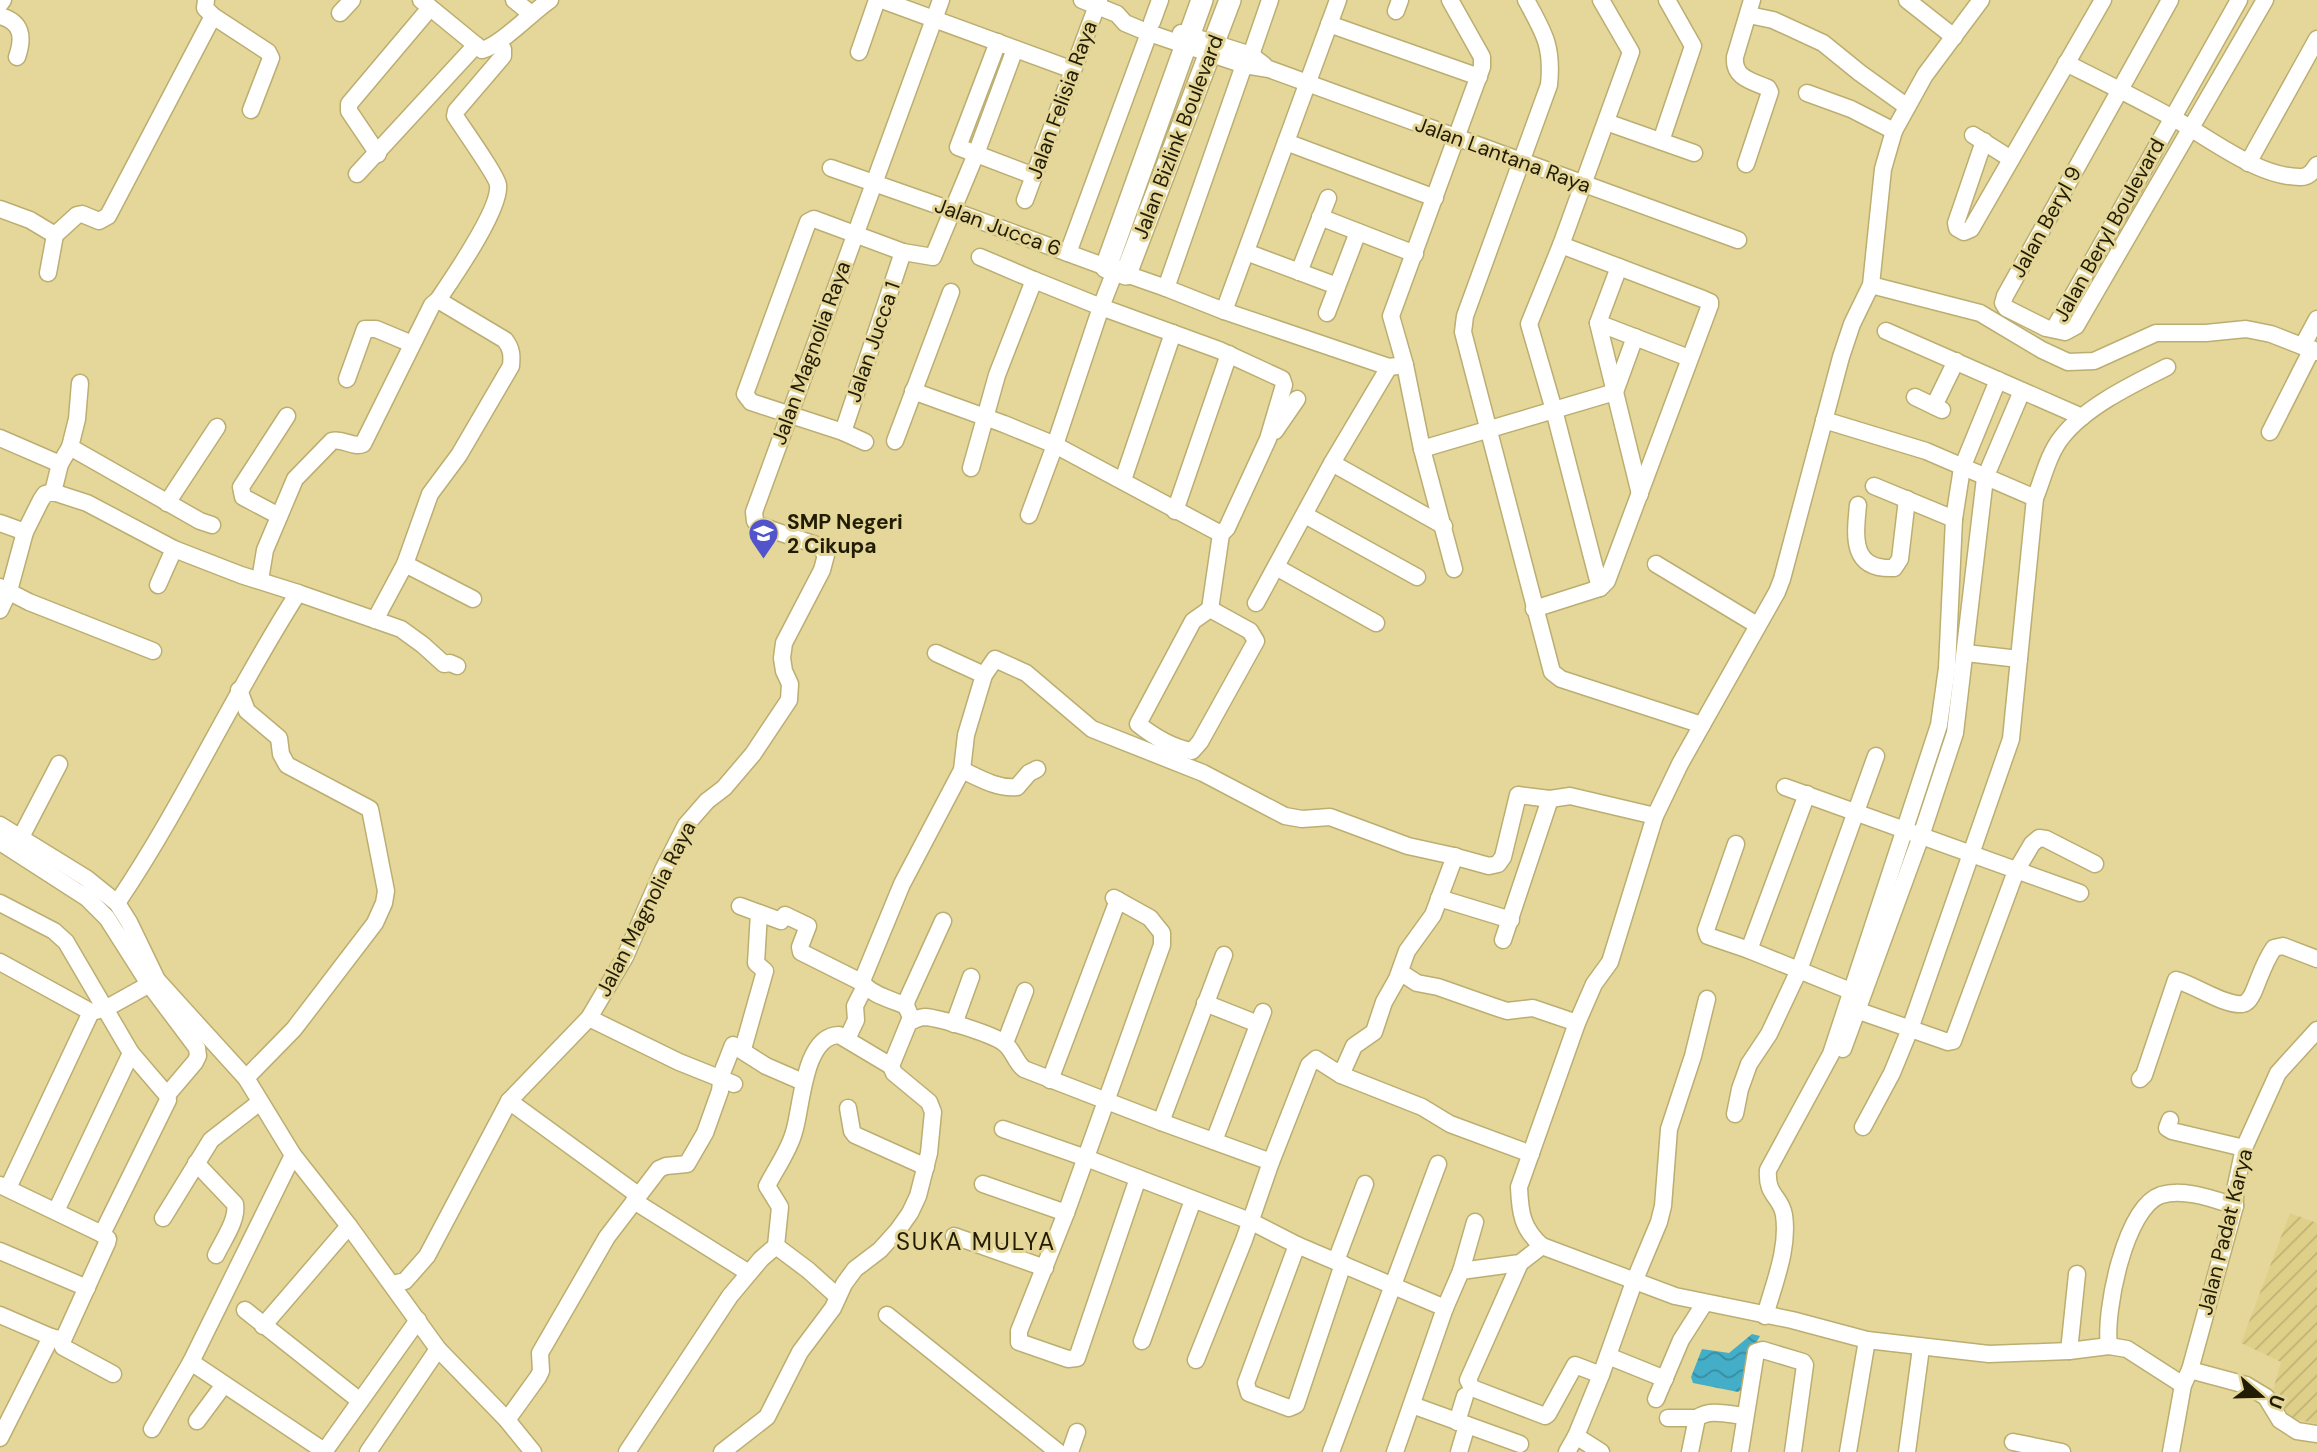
<svg xmlns="http://www.w3.org/2000/svg" width="2317" height="1452" font-family="'DM Sans',sans-serif">
	<defs>
		<pattern id="industrial-furrows" width="10" height="10" patternUnits="userSpaceOnUse" patternTransform="scale(1.75)"><rect width="10" height="10" fill="#dfd089"/><path d="M-1 1l2-2M0 10L10 0M9 11l2-2" fill="none" stroke="#bfb275"/></pattern>
		<pattern id="water-waves" width="16" height="10" patternUnits="userSpaceOnUse" patternTransform="scale(1.75)"><rect width="16" height="10" fill="#44adc7"/><path d="M0 5q4-4 8 0t8 0" fill="none" stroke="#388c9f"/></pattern>
	</defs>
	<rect width="100%" height="100%" fill="#e5d799"/>
	<path fill="url(#industrial-furrows)" d="M2290,1213L2317,1223V1424L2286,1417L2272,1394L2281,1362L2241,1343Z"/>
	<path fill="url(#water-waves)" d="M1752,1334L1760,1336L1747,1359L1743,1389L1738,1392L1693,1383L1691,1377L1702,1349L1729,1353Z"/>
	<g fill="none" stroke-linecap="round" stroke-linejoin="round">
		<defs>
			<g id="street">
				<path d="M206,0L205,8L213,16L268,52L271,58L251,110"/>
				<path d="M421,0L482,50C501,45 531,13 550,0"/>
				<path d="M514,0L530,13"/>
				<path d="M882,0L1073,70"/>
				<path d="M1082,0L1117,14L1125,23L1149,33L1244,65L1269,69L1738,240"/>
				<path d="M1450,0L1482,57V67L1391,316L1405,365L1422,449L1454,569"/>
				<path d="M1526,0C1544,33 1553,46 1549,85L1465,316L1463,332L1552,672L1561,679L1702,725"/>
				<path d="M1907,0L1954,37"/>
				<path d="M1981,0L1925,75L1894,131L1883,169L1871,285L1852,324L1841,357L1782,579L1777,592L1680,764L1655,816L1610,962L1594,984L1577,1023L1519,1187C1520,1212 1522,1229 1542,1246L1675,1296L1792,1320L1867,1340L1989,1354L2069,1351L2109,1346L2127,1349L2183,1385"/>
				<path d="M2170,0L2005,296L2003,303L2006,308L2046,328L2065,332L2076,326L2265,0"/>
				<path d="M0,4L3,0"/>
				<path d="M1396,11L1400,0"/>
				<path d="M340,13L352,0"/>
				<path d="M1749,15L1773,20L1823,43L1860,73L1906,106"/>
				<path d="M0,16C22,22 24,37 17,57"/>
				<path d="M1152,22L1160,0"/>
				<path d="M1329,24L1479,77"/>
				<path d="M1181,33L1251,55L1264,65"/>
				<path d="M998,42L958,147L1034,176"/>
				<path d="M859,52L877,0"/>
				<path d="M1251,55L1270,0"/>
				<path d="M2066,63C2104,82 2143,101 2180,122C2213,141 2261,178 2301,177C2309,177 2313,171 2317,165"/>
				<path d="M1244,65L1166,288L1224,311L1389,367L1405,365"/>
				<path d="M1807,93L1851,109L1894,131"/>
				<path d="M1606,122L1694,153"/>
				<path d="M1973,135L2011,159"/>
				<path d="M1661,141L1693,46L1667,0"/>
				<path d="M1984,141L1956,223L1957,228L1964,232L1971,229L2103,0"/>
				<path d="M1286,142L1435,198"/>
				<path d="M378,154L349,111V104L430,8"/>
				<path d="M2248,163L2317,39"/>
				<path d="M1746,164L1770,92L1768,88C1752,81 1733,78 1735,57L1752,0"/>
				<path d="M831,168L951,210L1106,267"/>
				<path d="M357,174L476,45"/>
				<path d="M1025,200L1099,0"/>
				<path d="M0,209L30,220L55,235"/>
				<path d="M1320,217L1415,254"/>
				<path d="M1246,252L1337,286"/>
				<path d="M1068,253L1149,33"/>
				<path d="M980,257L1034,280"/>
				<path d="M1619,267L1598,323L1640,494"/>
				<path d="M1299,272L1328,198"/>
				<path d="M48,273L55,235L77,215L82,214L99,221L108,216L213,16"/>
				<path d="M1126,274L1166,288"/>
				<path d="M1871,285L1980,313L2042,350L2068,362L2094,361L2156,333H2206L2246,329L2271,334L2317,352"/>
				<path d="M1224,311L1338,0"/>
				<path d="M1327,313L1358,232"/>
				<path d="M1598,323L1689,358"/>
				<path d="M2054,329L2239,0"/>
				<path d="M1886,331L2082,417"/>
				<path d="M2303,345L2317,319"/>
				<path d="M347,379L365,329H376L412,344"/>
				<path d="M913,391L1004,424L1055,445L1029,515"/>
				<path d="M1915,397L1942,410"/>
				<path d="M1934,406L1956,361"/>
				<path d="M1824,420L1926,451L2035,498"/>
				<path d="M1275,431L1297,399"/>
				<path d="M843,432L903,252"/>
				<path d="M2270,432L2312,349"/>
				<path d="M0,438L60,464"/>
				<path d="M895,441L951,292"/>
				<path d="M865,442L843,432L751,402L745,394L808,222L814,219L903,252L933,257L976,154L1015,49"/>
				<path d="M70,447L200,521L212,525"/>
				<path d="M1422,449L1615,392L1635,337"/>
				<path d="M1332,463L1444,526"/>
				<path d="M971,468L997,375L1034,280L1101,307L1115,271"/>
				<path d="M1123,480L1173,333"/>
				<path d="M1874,486L1954,519"/>
				<path d="M53,492L60,464L70,447L77,419L80,383"/>
				<path d="M167,503L217,427"/>
				<path d="M1858,505C1855,536 1850,570 1894,568L1900,559L1907,499"/>
				<path d="M1175,511L1229,354"/>
				<path d="M1305,515L1417,577"/>
				<path d="M279,516L243,497L241,487L287,416"/>
				<path d="M0,523L25,532"/>
				<path d="M405,564L473,599"/>
				<path d="M1656,564L1757,625"/>
				<path d="M1276,567L1376,623"/>
				<path d="M260,580L265,550L295,479L332,441C343,438 353,448 363,444L432,305L438,300C452,279 501,209 498,185C497,176 462,127 455,116L456,111L503,56V49L498,43"/>
				<path d="M158,585L174,549"/>
				<path d="M0,587L29,602L153,651"/>
				<path d="M1600,588L1554,410L1529,324L1561,245L1631,52L1601,0"/>
				<path d="M1256,603L1332,463L1389,367"/>
				<path d="M1210,609L1221,534L1055,445L1101,307L1219,350L1282,379L1284,385L1268,439L1227,528L1221,534"/>
				<path d="M1210,609L1250,631L1256,641L1200,742L1192,751C1173,748 1153,736 1138,724L1193,621Z"/>
				<path d="M1534,609L1600,588L1607,581L1710,305V302L1703,299L1561,245"/>
				<path d="M0,610L9,591L25,532L41,500L45,494L53,492L87,503L174,549L241,575L298,593"/>
				<path d="M375,620L405,564L430,494L459,455L511,366C512,356 512,349 505,340L438,300"/>
				<path d="M936,653L984,675"/>
				<path d="M1966,653L2019,659"/>
				<path d="M239,690L247,711L279,738L281,754L287,765L370,809L386,891L384,903L375,923L294,1029L246,1078"/>
				<path d="M962,770C979,778 997,789 1017,787L1029,773L1037,769"/>
				<path d="M1785,787L2080,893"/>
				<path d="M0,825L86,878L117,903L129,922L157,980L246,1078L293,1155L349,1226L438,1349L507,1420L533,1452"/>
				<path d="M21,837L59,764"/>
				<path d="M0,842L87,898L107,918L149,984L197,1048L198,1056L195,1062L167,1095"/>
				<path d="M1736,844L1706,930L1708,936L1749,950L1853,992"/>
				<path d="M1114,898L1150,918L1162,933V945L1066,1213L1019,1331V1342L1068,1359L1077,1358L1138,1178"/>
				<path d="M1439,898L1511,920"/>
				<path d="M0,903L54,931L66,942L131,1053L167,1095L168,1100L102,1234L108,1239L107,1243L63,1340L51,1337L0,1438"/>
				<path d="M117,903C184,804 233,694 298,593L401,629L423,645L444,664L450,663L457,666"/>
				<path d="M740,906L759,913L756,963L765,971L743,1049"/>
				<path d="M759,913L781,921L785,915L808,926L800,947L801,952L863,983"/>
				<path d="M1503,940L1550,799"/>
				<path d="M1749,950L1807,794"/>
				<path d="M0,962L91,1012L105,1009L157,980"/>
				<path d="M1400,972L1417,983L1438,987L1492,1006L1507,1011L1533,1008L1577,1023"/>
				<path d="M1205,1003L1258,1024"/>
				<path d="M906,1006C893,1000 868,994 862,981L902,884L962,770L966,735L984,675L995,659L1026,673L1092,729L1203,773L1285,816L1302,819L1330,817L1408,846L1449,855L1489,866L1498,864L1503,857L1518,795L1550,799L1570,796L1655,816"/>
				<path d="M1859,1011L1948,1042L1953,1041L2016,871L2032,844L2039,838L2046,839L2095,864"/>
				<path d="M910,1015L906,1006L907,1000L943,921"/>
				<path d="M589,1018L679,1062L734,1084"/>
				<path d="M954,1024L971,977"/>
				<path d="M847,1039L856,1020L855,1006L865,986"/>
				<path d="M1005,1043L1025,991"/>
				<path d="M1843,1049L1921,836L1955,733L1985,478L2022,391"/>
				<path d="M1341,1075L1422,1107L1450,1124L1531,1154"/>
				<path d="M2140,1079L2144,1075L2176,980C2195,985 2225,1006 2242,1004C2248,1003 2251,997 2253,993C2260,977 2264,962 2274,948L2283,946L2317,959"/>
				<path d="M1050,1080L1118,900"/>
				<path d="M509,1101L638,1195"/>
				<path d="M848,1108L852,1131L855,1135L926,1167"/>
				<path d="M1735,1114L1740,1089L1749,1064L1769,1034L1799,970L1876,756"/>
				<path d="M2170,1120L2167,1128L2172,1131L2244,1148"/>
				<path d="M1161,1122L1224,955"/>
				<path d="M1863,1127L1892,1073L1910,1029L2011,739L2035,498C2043,479 2048,454 2062,437C2085,407 2133,384 2167,367"/>
				<path d="M1003,1129L1086,1158L1250,1221L1297,1245L1445,1308"/>
				<path d="M1214,1141L1263,1012"/>
				<path d="M196,1163L235,1204C238,1220 223,1240 216,1255"/>
				<path d="M983,1184L1066,1213"/>
				<path d="M0,1185L102,1234"/>
				<path d="M8,1188L91,1012"/>
				<path d="M634,1201L749,1273"/>
				<path d="M56,1211L131,1053"/>
				<path d="M163,1218L211,1140L260,1102"/>
				<path d="M954,1236L1045,1268"/>
				<path d="M1297,1245L1246,1383L1249,1393L1289,1408L1296,1405L1343,1264"/>
				<path d="M0,1251L87,1288"/>
				<path d="M1336,1261L1365,1184"/>
				<path d="M1520,1263L1468,1380L1472,1388L1545,1416L1548,1414L1575,1365L1601,1375"/>
				<path d="M1461,1271L1475,1222"/>
				<path d="M392,1284L405,1281L427,1256L509,1101L589,1018L625,957L663,870L686,825L707,801L724,788L753,754L789,700L790,684L784,671L782,658L784,643L822,570L826,555L819,546L758,525L755,521L754,512L941,0"/>
				<path d="M837,1296L808,1270L776,1246L780,1207L767,1186C776,1168 789,1151 794,1132C802,1108 803,1036 839,1035L891,1066"/>
				<path d="M245,1310L360,1401"/>
				<path d="M0,1315L51,1337"/>
				<path d="M887,1315L1058,1452"/>
				<path d="M1765,1316C1774,1283 1789,1249 1784,1215C1781,1196 1766,1196 1768,1170L1831,1054L1939,725L1947,668L1954,519L1962,468L1998,380"/>
				<path d="M263,1326L349,1226"/>
				<path d="M61,1341L63,1347L113,1374"/>
				<path d="M1142,1341L1193,1200"/>
				<path d="M2109,1346C2104,1312 2125,1207 2161,1195C2184,1188 2213,1199 2235,1206"/>
				<path d="M2069,1351L2077,1274"/>
				<path d="M1608,1356L1665,1379"/>
				<path d="M1196,1360L1244,1240L1271,1162L1309,1065L1316,1059L1341,1075L1354,1046L1374,1032L1384,1002L1397,979L1407,951L1433,915L1455,856"/>
				<path d="M191,1362L324,1451"/>
				<path d="M2190,1370L2246,1385L2266,1397L2280,1420L2297,1431L2317,1434"/>
				<path d="M1656,1399L1681,1340L1704,1304"/>
				<path d="M1412,1405L1520,1444"/>
				<path d="M1668,1418H1697"/>
				<path d="M507,1420L538,1377L541,1371L540,1353L607,1237L659,1169L666,1166L687,1164L705,1133L720,1091L722,1073L733,1045L766,1066L803,1082"/>
				<path d="M197,1421L223,1386"/>
				<path d="M1457,1422L1465,1396"/>
				<path d="M152,1429L191,1362L293,1155"/>
				<path d="M1576,1436L1601,1452"/>
				<path d="M2013,1442L2062,1452"/>
				<path d="M324,1452L418,1320"/>
				<path d="M368,1452L438,1349"/>
				<path d="M627,1452L730,1296L761,1259L776,1246"/>
				<path d="M722,1452L767,1417L800,1352L833,1308L844,1284L855,1269L880,1250L898,1230L910,1213L918,1196L929,1153L933,1112L929,1102L894,1073L891,1066L909,1022C915,1020 919,1017 925,1017C940,1018 992,1034 1004,1043C1013,1049 1015,1062 1024,1069L1161,1122L1271,1162"/>
				<path d="M1070,1452L1077,1432"/>
				<path d="M1331,1452L1438,1164"/>
				<path d="M1395,1452L1445,1308L1461,1271L1520,1263L1542,1246"/>
				<path d="M1459,1452L1467,1425"/>
				<path d="M1567,1452L1576,1436L1601,1375L1634,1282L1659,1222L1663,1206L1669,1129L1693,1056L1707,999"/>
				<path d="M1690,1452L1697,1418C1710,1408 1730,1415 1745,1416"/>
				<path d="M1740,1452L1756,1352L1763,1350L1803,1362L1805,1365L1793,1452"/>
				<path d="M1848,1452L1867,1340"/>
				<path d="M1907,1452L1921,1348"/>
				<path d="M2171,1452L2183,1385L2190,1370L2235,1206V1190L2244,1148L2278,1073L2317,1030"/>
			</g>
			<path id="secondary" d="M1202,0L1106,267L1126,274L1230,0"/>
		</defs>
		<use href="#street" stroke="#bcae71" stroke-width="19"/>
		<use href="#secondary" stroke="#bcae71" stroke-width="24"/>
		<use href="#street" stroke="#fff" stroke-width="16"/>
		<use href="#secondary" stroke="#fff" stroke-width="21"/>
	</g>
	<defs>
		<symbol id="school-pin" viewBox="-11 -11 22 30"><path d="M0 17L-7.5 6A9.5 9.5 0 1 1 7.5 6Z" fill="#5254cb" stroke="#e5d799"/><path d="M0-5L7-2L0 1L-7-2ZM-4 1L0 2.5L4 1V4Q0 6-4 4Z" fill="#fff"/></symbol>
	</defs>
	<g fill-rule="evenodd">
		<use href="#school-pin" x="746" y="516" width="35" height="47"/>
	</g>
	<g text-anchor="middle" dominant-baseline="central" stroke-width="6" stroke-linejoin="round" paint-order="stroke">
		<g font-size="21" fill="#211c03" stroke="#e5d799">
			<text transform="translate(1062 100) rotate(-70)">Jalan Felisia Raya</text>
			<text transform="translate(1178 137) rotate(-69)">Jalan Bizlink Boulevard</text>
			<text transform="translate(1503 155) rotate(20)">Jalan Lantana Raya</text>
			<text transform="translate(2046 222) rotate(-61)">Jalan Beryl 9</text>
			<text transform="translate(998 227) rotate(20)">Jalan Jucca 6</text>
			<text transform="translate(2109 230) rotate(-61)">Jalan Beryl Boulevard</text>
			<text transform="translate(873 342) rotate(-71)">Jalan Jucca 1</text>
			<text transform="translate(811 353) rotate(-70)">Jalan Magnolia Raya</text>
			<text transform="translate(646 909) rotate(-63)">Jalan Magnolia Raya</text>
			<text transform="translate(2225 1232) rotate(-76)">Jalan Padat Karya</text>
		</g>
		<g font-size="21" font-weight="bold" fill="#211c03" stroke="#e5d799" text-anchor="start">
			<text x="787" y="522">SMP Negeri<tspan x="787" dy="24">2 Cikupa</tspan></text>
		</g>
		<g font-size="24" letter-spacing="2" fill="#211c03" stroke="#e5d799">
			<text x="976" y="1241">SUKA MULYA</text>
		</g>
	</g>
	<g transform="translate(2261 1396) rotate(110)" stroke="#e5d799" stroke-width="5" paint-order="stroke">
	<path d="M0-5L12 26L0 18L-12 26Z" fill="#211c03"/>
	<text y="-10" font-size="19" font-weight="bold" text-anchor="middle" fill="#211c03">U</text>
	</g>
</svg>
